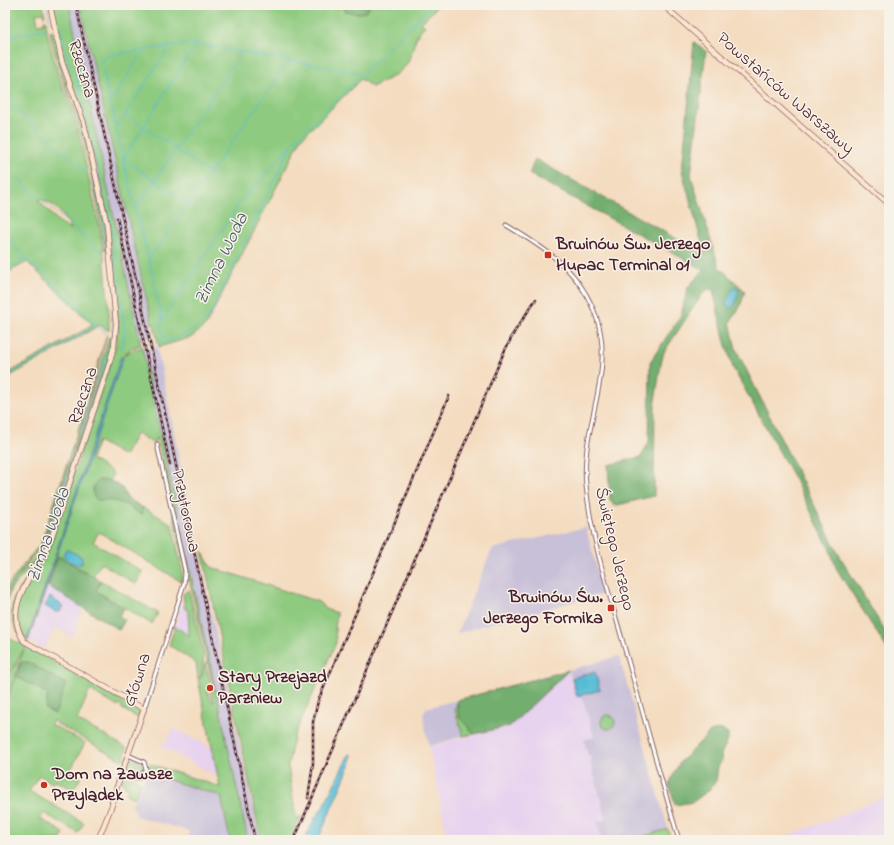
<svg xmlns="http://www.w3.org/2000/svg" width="894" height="845" font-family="'Indie Flower',sans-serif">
	<rect width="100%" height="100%" fill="#f7f3e8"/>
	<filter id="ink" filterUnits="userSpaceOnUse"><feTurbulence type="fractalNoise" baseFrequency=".025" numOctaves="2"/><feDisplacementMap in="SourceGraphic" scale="8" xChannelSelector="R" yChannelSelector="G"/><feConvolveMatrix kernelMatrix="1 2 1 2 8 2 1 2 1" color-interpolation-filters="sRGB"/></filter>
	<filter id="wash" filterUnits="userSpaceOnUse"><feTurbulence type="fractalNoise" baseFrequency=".012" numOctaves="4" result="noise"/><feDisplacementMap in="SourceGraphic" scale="16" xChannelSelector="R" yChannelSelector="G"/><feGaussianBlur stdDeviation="0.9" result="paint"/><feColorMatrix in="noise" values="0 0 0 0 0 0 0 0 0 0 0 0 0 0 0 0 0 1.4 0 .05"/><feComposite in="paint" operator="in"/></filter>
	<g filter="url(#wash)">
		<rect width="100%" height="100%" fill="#f4dcc0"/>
		<g fill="#e7d2ef">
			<path d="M48,586L84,607L74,624L78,627L72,637L55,627L44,649L29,641Z"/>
			<path d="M183,599L185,609L188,610L189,636L175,626Z"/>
			<path d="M569,670L574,693L582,696L594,737L584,740L592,759L590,761L606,820L597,822L602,840H448L429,746L510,726Z"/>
			<path d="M174,728L212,748L218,777L161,746L162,743H166Z"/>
			<path d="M889,795V840H776L821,823Z"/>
		</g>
		<g fill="#c8bfd8">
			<path d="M69,5H80L154,337L140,340Z"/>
			<path d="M157,347L191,518L260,840H248L143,350Z"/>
			<path d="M586,527L603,594L457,633L492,549Z"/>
			<path d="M619,656L668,829L630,840H602L597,822L606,819L590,760L592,759L591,756H588L584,740L594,737L582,696L576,698L575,695L569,670Z"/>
			<path d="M457,700V720L463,736L429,746L423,716L426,708Z"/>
			<path d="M147,773L221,796L230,840H187L189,831L135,816L136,813L132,804Z"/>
		</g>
		<g fill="#8eca7f" stroke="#6c7455" fill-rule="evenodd">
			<path d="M5,5H43L45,16L44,17L43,13L36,14L38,24L44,23V20H46L47,32L55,65L75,122L82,147L100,230L105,261L103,264H105L109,313V331L100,325L5,379V375L93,325L27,262L5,274ZM38,200C53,199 65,217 71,229L61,224Z"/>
			<path d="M52,5H69L141,345L133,347L121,357L27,640L18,628L15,615L14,624L18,633C0,602 22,586 40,565C44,559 47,552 50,546L115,348L118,324L117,300L108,222L98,173L63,60Z"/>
			<path d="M80,5H321V8H339L343,5L345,11L366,12L371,5H439L421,23L425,26C413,35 415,49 408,62C402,74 384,81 372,87L361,79L301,139L206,325L192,337L159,347L154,324H152Z"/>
			<path d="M53,31L64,77L84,134L106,228L107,251L105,250C99,210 91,167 79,128C69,96 56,65 50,32Z"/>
			<path d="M107,334L88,405L42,544L5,593L7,586L41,543L86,405Z"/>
			<path d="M109,337L113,340L112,348L48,541L37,560L11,589L5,607C5,580 32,568 43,545L92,398Z"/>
			<path d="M142,347L248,840H230L221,796L146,773L150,764L220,787L198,679L202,677L205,663L210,681L207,691L212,702H214L210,692L213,691V686L190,582L186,573L157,437L154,444L137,433L124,456L98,441L91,459L113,473L110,480L98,481L93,486L108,500L118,501L129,505L139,514H143L142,507L172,524L182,570V582L99,532L93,542L143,572L136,584L101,563L93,576L58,556L28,641L122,359L128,352Z"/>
			<path d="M202,551L211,567L319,602L325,609L337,613L335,628L336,643L294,736L288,766L296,818L301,817L292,840H261Z"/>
			<path d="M101,581L158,613L152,624L95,591Z"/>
			<path d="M189,590L204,656L201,676L198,678L196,663L169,645L175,626L189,636L188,610L185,609L183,594Z"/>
			<path d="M7,634L14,641L25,645L21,655L5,678V639Z"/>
			<path d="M26,646L141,711L138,718L121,708L122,706L120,704L118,707L90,690L77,720L127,748L123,761L57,724L54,721H52L51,726L56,727L85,743L70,771L81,778L73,789L55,781L52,783L39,775L29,791L84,823L78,833L44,813L40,819L64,833L60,840H5V708L20,659Z"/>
			<path d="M18,662L19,665L5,705V679Z"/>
			<path d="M457,701L459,716L474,734L463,736L455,710Z"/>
			<circle cx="608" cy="722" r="7"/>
			<path d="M131,758L143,763L138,776L127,772Z"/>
			<path d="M124,776L134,778L141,783L134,798L126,794L127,790H129L122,783L124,782L122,781Z"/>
			<path d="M668,829L671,840H630Z"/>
		</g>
		<g fill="#72ae6e" stroke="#5e664c">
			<path d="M343,5H371C363,16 357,14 345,11Z"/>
			<path d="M694,42L706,51L691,175L719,267L745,291L740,307L730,322L736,349L838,553L889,638V652L836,568L830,550L795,480L733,368L725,342L713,290L708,289L701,296L664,352L661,364L655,401L654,496L614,506L610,500L608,465L641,457L649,442L650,362L681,315L688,287L704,270L529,174L535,159L705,255L682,171Z"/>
			<path d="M98,480H110L122,488L127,498L142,507L143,514C136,514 132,507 126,505C117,501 107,500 97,500C90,494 92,487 98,480Z"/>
			<path d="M58,556L101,581L96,591L124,608L119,616L125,620L119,630L48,586Z"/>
			<path d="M21,662H28L66,684L55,714L45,709L48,694L17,677Z"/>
			<path d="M569,670L510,726L474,734L459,716L457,700Z"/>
			<path d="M720,729L728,733V740L721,754L722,760L718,767L716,781L709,790L693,802L675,805L669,784L675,771L681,761L710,732Z"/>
		</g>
		<g fill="#57bcd6" stroke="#506e80">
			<path d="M733,288L739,290L735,305L729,309L726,302Z"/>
			<path d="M121,357L123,358L28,641L27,640Z"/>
			<path d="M66,549L82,557V564C75,566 66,560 63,555Z"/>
			<path d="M50,597L63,606L60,612H55L45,606Z"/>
			<path d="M595,672L600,690L577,696L572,678Z"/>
			<path d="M349,754L352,755L350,762L351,763L318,840L306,836L314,820L323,807Z"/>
		</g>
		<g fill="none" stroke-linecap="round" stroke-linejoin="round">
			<g stroke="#57bcd6" stroke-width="1">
				<path d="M47,5L50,22"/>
				<path d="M58,26L61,27L70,72L75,71L111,224L125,333L122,347"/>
				<path d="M5,36L46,29"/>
				<path d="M101,61L123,159L149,260L162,320"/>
				<path d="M100,62L106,57L115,54L191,43L360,73"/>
				<path d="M94,67L97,66"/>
				<path d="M75,71L81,69"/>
				<path d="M5,100L87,173"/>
				<path d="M111,101L144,50"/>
				<path d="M125,114L210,173"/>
				<path d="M117,127L170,46"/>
				<path d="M5,167L101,252"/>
				<path d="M93,178L102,215L107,250"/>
				<path d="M189,204L123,159L196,44"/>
				<path d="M136,208L241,52"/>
				<path d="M5,238L107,334"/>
				<path d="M149,259L289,61"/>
				<path d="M5,270L25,258"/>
				<path d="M112,307L113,332"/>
				<path d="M166,340L161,330L162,320L239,204L290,145"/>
				<path d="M119,344L122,347"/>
				<path d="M141,346C172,339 188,340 210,315L292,144L432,5"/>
				<path d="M5,377L97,325"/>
				<path d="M50,532L113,335"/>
			</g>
		</g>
	</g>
	<g filter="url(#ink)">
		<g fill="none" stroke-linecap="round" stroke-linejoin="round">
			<defs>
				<g id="street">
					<path d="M506,225C548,250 581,271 597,319C615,374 580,429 586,485C591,538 608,589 622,639C641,706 659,773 679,840"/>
					<path d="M144,709L184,584L185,571L157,444"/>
					<path d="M122,772L139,778L146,769L144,762L128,755"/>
				</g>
				<g id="secondary">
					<path d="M50,5L62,62L84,123L107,225L116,324L114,346L108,368L51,539C37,573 0,604 24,641L144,709L112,801"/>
					<path d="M663,5L889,204"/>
					<path d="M98,840L114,800"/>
				</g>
			</defs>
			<use href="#street" stroke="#86615f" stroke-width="5"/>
			<use href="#secondary" stroke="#86615f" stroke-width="6"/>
			<use href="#street" stroke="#fff" stroke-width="3"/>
			<use href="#secondary" stroke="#fde4d0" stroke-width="4.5"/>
			<defs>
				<g id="rail">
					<path d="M76,5L157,375L255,840"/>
					<path d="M117,218L170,465"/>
					<path d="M511,337L536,299"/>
					<path d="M308,798L313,764V722L318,701L449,396"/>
					<path d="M294,840L504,352L514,333"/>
				</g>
			</defs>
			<use href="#rail" stroke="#4a1f2b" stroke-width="2.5"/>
			<use href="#rail" stroke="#f7f3e8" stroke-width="1" stroke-dasharray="3" stroke-linecap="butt"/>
		</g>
	</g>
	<g fill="#c8321e" stroke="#f7f3e8" stroke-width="1.5">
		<rect x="544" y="251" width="8" height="8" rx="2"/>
		<rect x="607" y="604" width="8" height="8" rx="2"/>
		<circle cx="210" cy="688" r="4"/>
		<circle cx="44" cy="785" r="4"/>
	</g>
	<g text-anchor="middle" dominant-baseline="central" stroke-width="3" stroke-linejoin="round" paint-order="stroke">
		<g font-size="18" fill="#4a1f2b" stroke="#f7f3e8">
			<text transform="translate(81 69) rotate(73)">Rzeczna</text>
			<text transform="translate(785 94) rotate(41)">Powstańców Warszawy</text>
			<text transform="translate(84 396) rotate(-72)">Rzeczna</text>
			<text transform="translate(185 511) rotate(78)">Przytorowa</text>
			<text transform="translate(614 549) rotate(77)">Świętego Jerzego</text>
			<text transform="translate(138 680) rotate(-72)">Główna</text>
		</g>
		<g font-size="18" font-weight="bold" fill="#4a1f2b" stroke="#f7f3e8" text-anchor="start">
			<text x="556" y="245">Brwinów Św. Jerzego<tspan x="556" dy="21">Hupac Terminal 01</tspan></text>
			<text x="603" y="598" text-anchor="end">Brwinów Św.<tspan x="603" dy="21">Jerzego Formika</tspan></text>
			<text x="218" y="678">Stary Przejazd<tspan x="218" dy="21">Parzniew</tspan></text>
			<text x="52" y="775">Dom na Zawsze<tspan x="52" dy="21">Przylądek</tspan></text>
		</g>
		<g font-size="19" font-style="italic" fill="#4f5667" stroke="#f7f3e8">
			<text transform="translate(222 259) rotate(-64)">Zimna Woda</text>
			<text transform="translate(49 535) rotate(-71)">Zimna Woda</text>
		</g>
	</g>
	<rect width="894" height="845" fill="none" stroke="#f7f3e8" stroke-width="20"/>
</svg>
